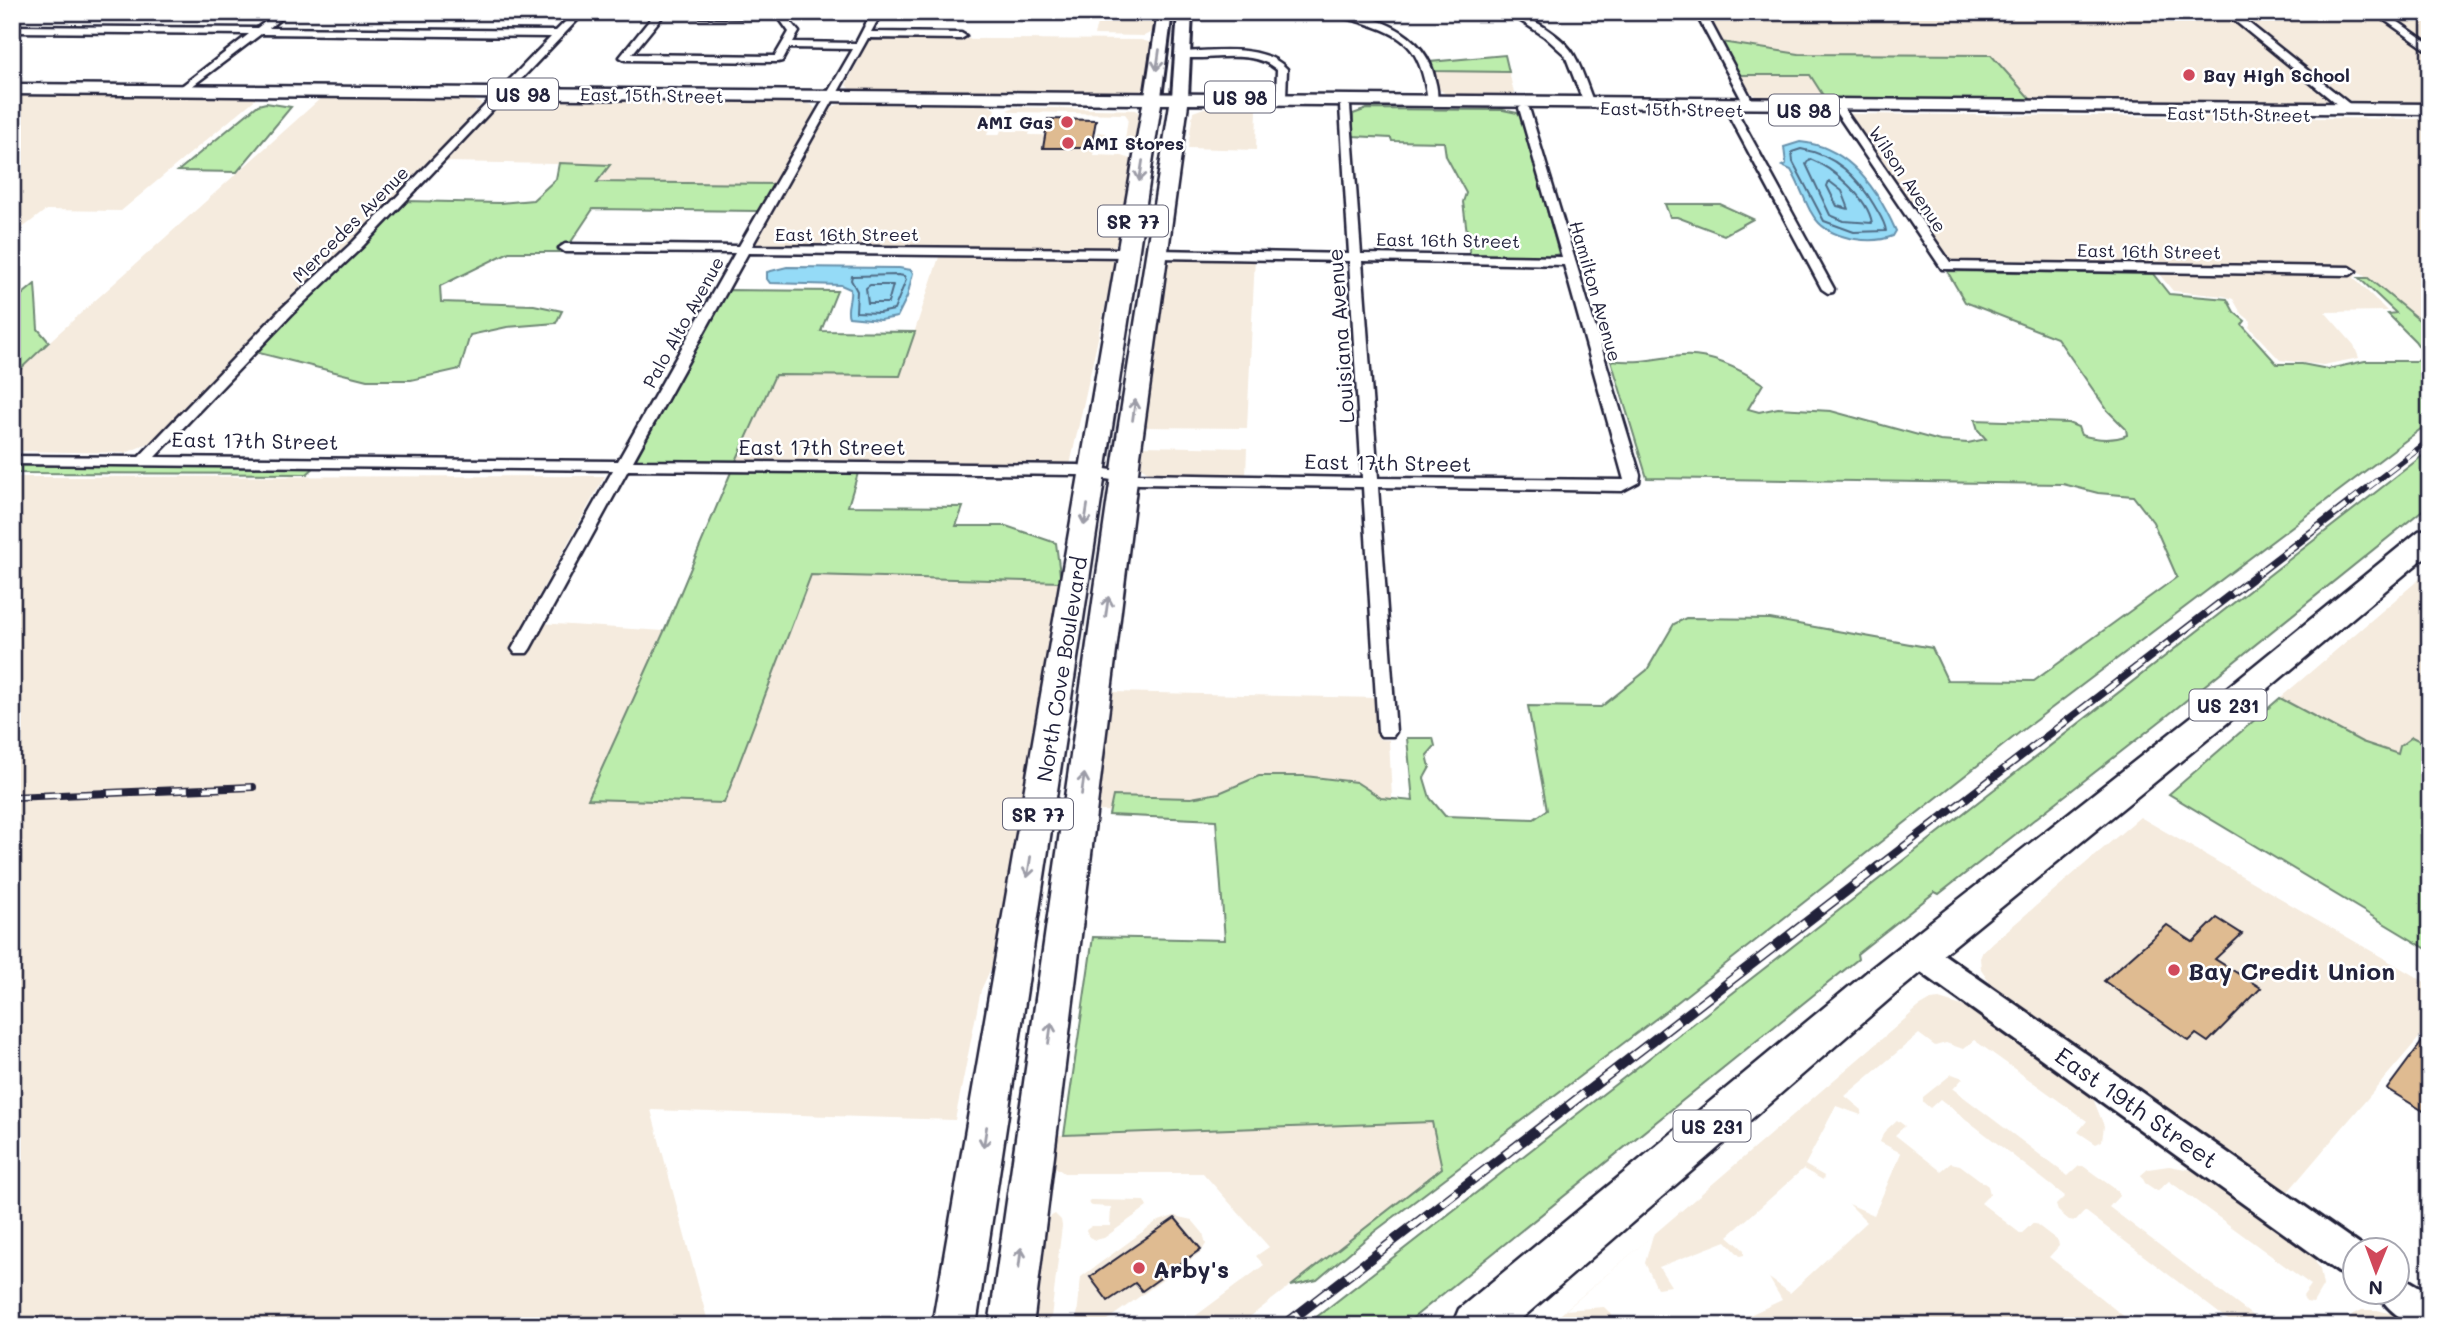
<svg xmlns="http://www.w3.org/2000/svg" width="2442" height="1338" font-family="Mali,sans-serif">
	<rect width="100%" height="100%" fill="#fff"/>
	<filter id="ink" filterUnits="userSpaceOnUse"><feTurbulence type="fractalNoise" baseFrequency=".0143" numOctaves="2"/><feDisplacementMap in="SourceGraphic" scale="14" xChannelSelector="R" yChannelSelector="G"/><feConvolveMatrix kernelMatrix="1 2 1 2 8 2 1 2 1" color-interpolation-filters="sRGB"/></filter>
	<g filter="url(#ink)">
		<g fill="#f5ebde">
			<path d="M1100,12H1157L1154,31L1144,36L1094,35Z"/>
			<path d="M1705,12H2224L2326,94L2330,102L2328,104L2033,102L1991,55L1799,54L1755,48L1721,42Z"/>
			<path d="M2234,12H2373L2430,52V106L2360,104L2343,98Z"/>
			<path d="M2382,12H2430V45Z"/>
			<path d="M870,38L1141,40L1152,43L1146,89L1135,93L851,90L846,85Z"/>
			<path d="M1433,71L1509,72L1515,97L1446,94L1436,87Z"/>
			<path d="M1739,75H1811L1826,100L1759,99L1749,91Z"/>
			<path d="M12,95L258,97L121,211L46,210L12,236Z"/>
			<path d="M321,98L471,100L482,104L393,200L156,440L126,453L12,451V375Z"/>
			<path d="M510,101L803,103L812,105L816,110L776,184L596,182L609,165L443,162L490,111L498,104Z"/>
			<path d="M840,104L988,105L995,109L987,135H999L1005,121L1008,122L1005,131H1030L1029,135L1096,136L1097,132L1105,133L1106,137H1097L1093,155L1122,156L1134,160L1119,243L1110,249L750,247L828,109Z"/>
			<path d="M1014,107L1136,110L1141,115L1136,147L1128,150L1124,147L1128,118L1125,114L1014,112L1007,110Z"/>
			<path d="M1207,107L1257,108L1256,150L1188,148L1193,112Z"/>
			<path d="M1848,114L2430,119V329L2353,267L1950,263Z"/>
			<path d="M940,254L1102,256L1115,261L1070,465L736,461L775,375L900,376Z"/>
			<path d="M1181,257H1255L1247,428L1144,427L1168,263Z"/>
			<path d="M2153,272L2356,275L2354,278L2387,311L2325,312L2354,345L2359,358L2323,365L2280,360L2249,327L2251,321L2241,313L2233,299L2224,296L2173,291L2159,274Z"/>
			<path d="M1141,446L1247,448L1246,477L1154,475L1140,467Z"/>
			<path d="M605,476L524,622L664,631L588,799L724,803L811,575L1061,582L997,955L981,990L955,1120L651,1110L709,1326H12V477Z"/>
			<path d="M2430,570V777L2280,698Z"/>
			<path d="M1111,692L1377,698L1379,739L1389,740L1393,817L1096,811Z"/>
			<path d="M2140,817L2430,985V1025L2286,1194L1993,987L1981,969L1980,958L1983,951Z"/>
			<path d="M1939,999L1969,1008L2201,1173L2354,1284L2311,1253L2320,1269L2323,1286L2313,1303L2306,1302L2303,1296L2311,1285L2169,1181L2157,1191L2145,1183L2141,1175L2148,1169L2169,1166L2197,1171L2092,1096L2104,1126L2102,1141L2096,1144L2078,1132L2087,1121L1974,1040L1963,1049L1946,1043L1935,1046L1919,1034L1845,1096L1862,1110L1861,1115L1836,1106L1805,1165L1824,1176L1823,1180L1803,1169L1728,1236L1744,1250V1255L1740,1256L1726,1241L1659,1267L1671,1286L1657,1288L1645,1263L1653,1235L1565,1310L1604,1307L1612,1315V1325L1591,1326L1583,1317L1573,1326H1547L1919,1007L1931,1000Z"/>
			<path d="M1952,1074L1963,1078L1953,1089L2068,1176L2079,1166H2083L2118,1191L2119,1196L2109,1207L2266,1326H2236L2085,1211L2076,1221L2069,1220L2058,1211L2056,1205L2065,1196L1940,1099L1930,1108L1923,1102V1097Z"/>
			<path d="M1897,1120L1905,1126L1895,1135L1941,1171L1951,1163L1960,1165L1988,1186L1990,1194L1981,1203L2021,1234L2032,1224H2036L2058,1241L2059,1246L2049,1257L2136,1326H1726L1782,1300L1769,1278L1790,1293L1867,1222L1849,1204L1874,1215L1901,1153L1880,1142L1884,1132Z"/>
			<path d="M1432,1122L1442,1168L1238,1326H1182L1264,1265L1256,1256L1269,1247L1203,1173H1064L1052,1165L1046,1219L1055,1214L1061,1220L1062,1226L1050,1326H1032L1055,1135Z"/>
			<path d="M1091,1200L1144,1201L1147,1207L1104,1238L1095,1240L1089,1237L1086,1230L1092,1226H1110L1111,1207L1092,1206L1088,1203Z"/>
			<path d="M1174,1216L1192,1220L1203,1233L1206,1244L1201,1252L1099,1326H1076L1081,1277L1156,1222Z"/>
			<path d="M2367,1293L2413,1326H2345L2352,1315L2362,1310H2377L2397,1315Z"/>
		</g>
		<g fill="#bcedac" stroke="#6f8874" stroke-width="2">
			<path d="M1721,42L1799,54L1991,55L2033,102L1826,100L1810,75H1739Z"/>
			<path d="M1505,55L1509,72L1433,71L1430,62Z"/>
			<path d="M266,103L291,107L237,172L178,171L258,105Z"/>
			<path d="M1367,109L1503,110L1517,113L1522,118L1559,254L1548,257L1470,256L1463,202L1466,193L1446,156L1444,142L1392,141L1391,138L1353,136V114Z"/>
			<path d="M559,163L610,165L597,182L776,184L758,211L593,209L569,245L561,244L557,251L563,252H509L440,286L441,302L534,305L562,311L556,323L507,327L470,335L460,369L411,380H367L255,352L406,201L500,203L533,200L556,179Z"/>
			<path d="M1665,204H1720L1753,219L1724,235L1677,217H1670Z"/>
			<path d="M1947,271L2153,274L2169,294L2227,299L2234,312L2245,321L2242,325L2277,364H2302L2328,369L2365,361H2417L2424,354L2415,341L2388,314L2396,313L2359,278H2368L2430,329V422L2024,729L1666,1011L1374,1232L1317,1280L1291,1286L1442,1168L1432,1122L1064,1135L1093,937L1225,940L1216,820L1109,815L1113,796L1191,798L1219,793L1259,776H1305L1356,782L1381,798L1413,801L1407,738H1433L1435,746L1427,755L1430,767L1424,778L1430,798L1445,816L1534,819L1547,810L1528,706L1601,707L1647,670L1674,624L1686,618L1770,619L1932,648L1947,680L2034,681L2177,577L2153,522L2133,496L2098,493L2063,484L1647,478L1611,360C1639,364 1654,358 1681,356C1709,353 1740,369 1763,384L1748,409L1759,412L1778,408L1831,411L1940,441L1968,443L1986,439L1978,430L1975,420L2068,423L2078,427L2081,435C2095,439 2113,441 2127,435L2126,429L2108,411L2057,338L1965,302Z"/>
			<path d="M35,284L38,329L49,342L12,377V303Z"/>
			<path d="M727,290L837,291L821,331L915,332L900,376L775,375L736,461H635Z"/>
			<path d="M2430,450V504L2163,719L1939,894L1935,892L1857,954L1858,959L1403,1326H1305Z"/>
			<path d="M12,465L315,467L307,474L12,473Z"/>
			<path d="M731,472L858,473L848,506L963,507L956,526H1006L1056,543L1061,582L811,575L724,803L588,799L667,625Z"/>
			<path d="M2280,698L2362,742L2398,754L2400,746L2412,737L2430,746V951L2169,794Z"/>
		</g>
		<g fill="#95dbf7" stroke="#6791ac" stroke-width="2">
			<path d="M1800,142C1849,146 1878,190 1896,231L1893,236C1881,241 1868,241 1855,239C1807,231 1811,205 1791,170L1782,166L1786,164L1784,147Z"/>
			<path d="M787,267L899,268L911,270L913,273L907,297L897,317L880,320L849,317C845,309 852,298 850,289L841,285L770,283L767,279V272Z"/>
		</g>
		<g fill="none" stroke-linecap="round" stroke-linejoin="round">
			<g stroke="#506c86" stroke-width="2">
				<path d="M1801,149C1835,155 1857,176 1874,205C1879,214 1885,222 1886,231L1854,232L1824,221L1793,162L1792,152Z"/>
				<path d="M1810,159C1833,168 1868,198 1872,223L1844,221L1830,215L1806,164Z"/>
				<path d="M1829,181L1842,191L1849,209L1837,206L1827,186Z"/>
				<path d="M898,275L904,276L906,280L894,310L879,313L856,312L857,291L851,280L852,276Z"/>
				<path d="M870,285H893L888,303H868L866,288Z"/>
			</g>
		</g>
		<g fill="#dfbb91" stroke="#22223b" stroke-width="2">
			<path d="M1048,119L1096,120L1091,148H1043Z"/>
			<path d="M2217,918L2242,934L2215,959L2261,988L2208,1042L2196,1034L2189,1041L2104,981L2167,925L2193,942Z"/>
			<path d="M2430,1031V1115L2387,1089Z"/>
			<path d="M1175,1218L1201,1249L1142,1291L1135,1283L1108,1301L1090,1277Z"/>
		</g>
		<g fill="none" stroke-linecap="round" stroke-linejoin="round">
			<defs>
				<g id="street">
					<path d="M278,12H289L269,28L556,31L575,12H585L361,248L292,314L155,457L618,461L735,253L565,252L559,248L565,244L739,246L853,49L789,48L782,61L778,62L625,60L620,57L656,12H782L799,32L793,42L856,43L872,12H882L871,32L961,33L966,36L961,39L868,38L752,246L1128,249L1134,253L1128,257L748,253L633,461L1078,465L1139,474L1362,478L1349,261L1159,258L1153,254L1159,250L1349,254L1340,106L1345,103L1350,106L1361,254L1562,257L1519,108L1524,105L1529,108L1640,475L1639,482L1622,491L1378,487L1396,732L1393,736H1381L1378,732L1363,487L1139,484L1078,475L628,470L530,649L527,653H515L512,649L613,470L12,464V456L139,457L282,308L353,242L551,37L261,34L183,93L178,90L179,88L249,34L12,32V26L257,28ZM663,16L779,18L789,32L775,56L632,54ZM1362,261L1564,265L1624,480L1378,478Z"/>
					<path d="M1325,12C1370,12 1426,30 1435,80C1437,87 1438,94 1437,101L1428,99C1420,48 1407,35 1357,21C1347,18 1334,17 1325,12Z"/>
					<path d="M1507,12C1526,12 1565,38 1574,55C1582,69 1587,86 1593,101L1592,103L1583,101L1565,55L1544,36Z"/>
					<path d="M1695,12H1705L1753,102L1752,104L1743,102Z"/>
					<path d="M2224,12H2235L2352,106V110H2344Z"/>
					<path d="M2373,12H2384L2430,44V52Z"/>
					<path d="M1181,52C1213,51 1264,43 1287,69L1286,98L1281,101L1276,98L1277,70C1252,47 1208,62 1177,57L1176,55Z"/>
					<path d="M1731,107L1736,110L1834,289L1833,292L1828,293L1822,289L1726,110Z"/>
					<path d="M1840,108L1844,109L1950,262L2350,267L2356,271L2350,275L1942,269L1835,111Z"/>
				</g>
				<g id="secondary">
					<path d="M1158,12H1172L1161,97L1153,102L1145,97Z"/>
					<path d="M1178,12H1192L1188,97L1180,102L1172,97Z"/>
					<path d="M1918,941L1929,944L2367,1250H2354V1279L2341,1274L1907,962L1902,953L1907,944Z"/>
					<path d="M2396,1273L2430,1293V1326C2409,1326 2387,1312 2378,1292H2396Z"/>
				</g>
				<path id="primary" d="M12,84L2430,104V114L1188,104L1140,456L1033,1326H989L1114,456L1170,104H1161L976,1326H932L1143,104L12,94Z"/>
				<path id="highway" d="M2430,528V553L2220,729L1901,989L1513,1326H1452L1459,1309L1873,967L2196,713L2419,531Z"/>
			</defs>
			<use href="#street" stroke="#22223b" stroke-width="5"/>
			<use href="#secondary" stroke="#22223b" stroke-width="6"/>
			<use href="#primary" stroke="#22223b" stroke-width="5"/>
			<use href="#highway" stroke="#22223b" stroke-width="5"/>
			<use href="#street" fill="#fff" fill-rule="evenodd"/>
			<use href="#secondary" fill="#fff" fill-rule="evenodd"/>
			<use href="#primary" fill="#fff" fill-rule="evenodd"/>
			<use href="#highway" fill="#fff" fill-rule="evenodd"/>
			<defs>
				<path id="rail-far2" d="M2349,502L2430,440"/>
				<g id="rail-far1">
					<path d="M12,797L253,787"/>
					<path d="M1877,867L2352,501"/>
				</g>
				<path id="rail" d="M1283,1326L1879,866"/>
			</defs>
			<use href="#rail-far2" stroke="#22223b" stroke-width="6"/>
			<use href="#rail-far1" stroke="#22223b" stroke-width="8"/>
			<use href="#rail" stroke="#22223b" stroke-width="10"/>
			<use href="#rail-far2" stroke="#fff" stroke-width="4.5" stroke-dasharray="12" stroke-linecap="butt"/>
			<use href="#rail-far1" stroke="#fff" stroke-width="5" stroke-dasharray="16" stroke-linecap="butt"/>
			<use href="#rail" stroke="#fff" stroke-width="7" stroke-dasharray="20" stroke-linecap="butt"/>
		</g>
		<defs><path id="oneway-shaft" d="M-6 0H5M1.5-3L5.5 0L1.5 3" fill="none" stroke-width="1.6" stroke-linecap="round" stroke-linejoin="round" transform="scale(1.75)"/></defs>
		<g stroke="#9c9ca7">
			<use href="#oneway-shaft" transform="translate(1158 60) rotate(98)"/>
			<use href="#oneway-shaft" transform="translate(1141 171) rotate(99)"/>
			<use href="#oneway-shaft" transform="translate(1134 410) rotate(-82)"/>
			<use href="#oneway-shaft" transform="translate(1086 515) rotate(99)"/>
			<use href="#oneway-shaft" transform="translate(1107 607) rotate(-82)"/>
			<use href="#oneway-shaft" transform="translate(1083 784) rotate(-82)"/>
			<use href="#oneway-shaft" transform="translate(1029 867) rotate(99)"/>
			<use href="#oneway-shaft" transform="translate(1050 1033) rotate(-82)"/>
			<use href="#oneway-shaft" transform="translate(985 1137) rotate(99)"/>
			<use href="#oneway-shaft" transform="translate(1020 1258) rotate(-83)"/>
		</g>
	</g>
	<g fill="#d1495b" stroke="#fff" stroke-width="2.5">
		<circle cx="2189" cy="75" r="7"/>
		<circle cx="1067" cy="122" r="7"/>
		<circle cx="1068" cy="143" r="7"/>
		<circle cx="2174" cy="970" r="7"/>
		<circle cx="1139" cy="1268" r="7"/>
	</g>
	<g text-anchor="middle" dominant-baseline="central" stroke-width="5" stroke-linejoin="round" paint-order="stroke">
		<g font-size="18" font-weight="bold" fill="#22223b" stroke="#fff" text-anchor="start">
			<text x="2203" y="75">Bay High School</text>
			<text x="1053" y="122" text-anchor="end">AMI Gas</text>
			<text x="1082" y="143">AMI Stores</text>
		</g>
		<g font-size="18" fill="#22223b" stroke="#fff">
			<text transform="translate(652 95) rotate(1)">East 15th Street</text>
			<text transform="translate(1672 109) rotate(1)">East 15th Street</text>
			<text transform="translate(2239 114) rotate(1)">East 15th Street</text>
			<text transform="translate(1908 179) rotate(56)">Wilson Avenue</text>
			<text transform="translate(350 224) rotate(-45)">Mercedes Avenue</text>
			<text x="847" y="234">East 16th Street</text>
			<text transform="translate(1448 240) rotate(1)">East 16th Street</text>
			<text transform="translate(2149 251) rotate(1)">East 16th Street</text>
			<text transform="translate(1596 291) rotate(74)">Hamilton Avenue</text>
			<text transform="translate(683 322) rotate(-61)">Palo Alto Avenue</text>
		</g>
		<g fill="#fff" stroke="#646476" stroke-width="2">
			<rect x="488" y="78.5" width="70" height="31" rx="5"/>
			<rect x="1205" y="81.5" width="70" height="31" rx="5"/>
			<rect x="1769" y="94.5" width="70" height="31" rx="5"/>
			<rect x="1098" y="205.5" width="70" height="31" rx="5"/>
			<rect x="2189.5" y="689.5" width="77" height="31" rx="5"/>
			<rect x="1003" y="798.5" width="70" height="31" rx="5"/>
			<rect x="1673.5" y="1110.5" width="77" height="31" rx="5"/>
		</g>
		<g font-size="19" font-weight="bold" fill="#22223b">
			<text x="523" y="94">US 98</text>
			<text x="1240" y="97">US 98</text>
			<text x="1804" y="110">US 98</text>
			<text x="1133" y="221">SR 77</text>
			<text x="2228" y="705">US 231</text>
			<text x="1038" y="814">SR 77</text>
			<text x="1712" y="1126">US 231</text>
		</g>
		<g font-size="21" fill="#22223b" stroke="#fff">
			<text transform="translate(1340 336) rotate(-94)">Louisiana Avenue</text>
			<text transform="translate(255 440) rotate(1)">East 17th Street</text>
			<text x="822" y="446">East 17th Street</text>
			<text transform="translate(1388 462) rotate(1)">East 17th Street</text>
			<text transform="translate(1061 669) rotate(-81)">North Cove Boulevard</text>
		</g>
		<g font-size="24" font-weight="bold" fill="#22223b" stroke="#fff" text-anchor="start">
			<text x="2188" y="970">Bay Credit Union</text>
			<text x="1153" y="1268">Arby's</text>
		</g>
		<g font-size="24" fill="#22223b" stroke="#fff">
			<text transform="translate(2137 1107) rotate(35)">East 19th Street</text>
		</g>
	</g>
	<rect width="2442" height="1338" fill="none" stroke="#fff" stroke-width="42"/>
	<rect x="21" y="21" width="2400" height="1296" fill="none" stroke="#22223b" stroke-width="2.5" filter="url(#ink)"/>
	<g transform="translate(2376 1271) rotate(181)"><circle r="33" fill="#ffffff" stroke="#a7a7b1" stroke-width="2"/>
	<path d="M0-5L12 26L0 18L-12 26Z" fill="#d1495b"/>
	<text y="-10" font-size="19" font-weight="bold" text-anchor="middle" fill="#22223b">N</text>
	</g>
</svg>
